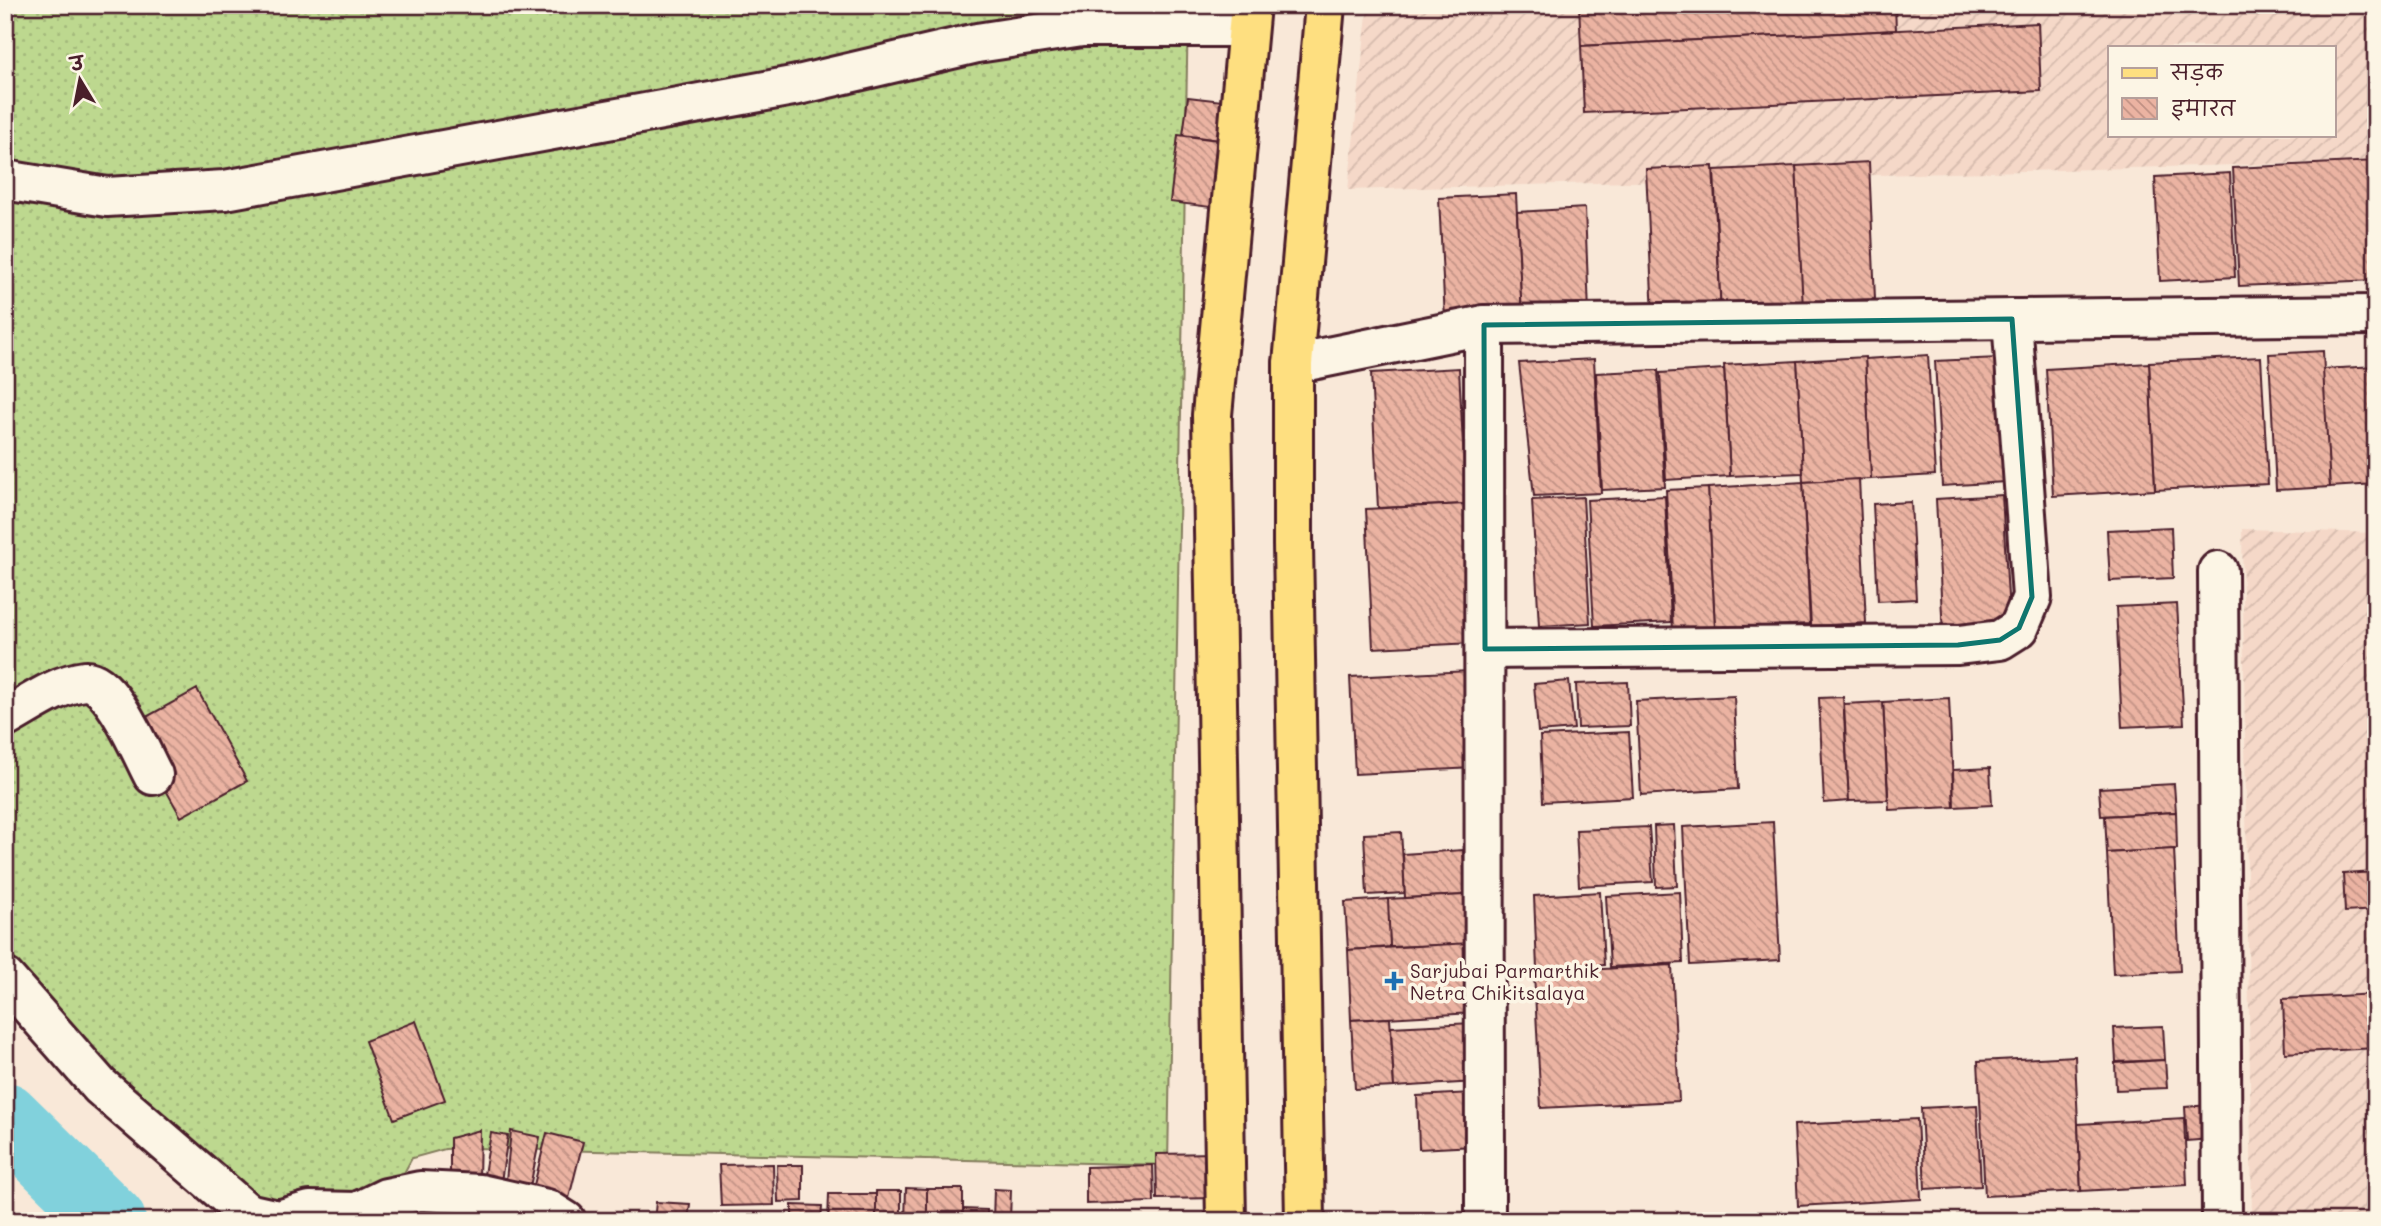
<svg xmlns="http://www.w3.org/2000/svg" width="2381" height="1226" font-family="Mali,'Playpen Sans Deva',sans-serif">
	<defs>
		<pattern id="industrial-furrows" width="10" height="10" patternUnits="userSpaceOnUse" patternTransform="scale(1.75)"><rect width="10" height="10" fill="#f5d8c8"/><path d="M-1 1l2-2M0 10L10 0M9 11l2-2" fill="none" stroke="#d4b9ac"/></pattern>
		<pattern id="grass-dots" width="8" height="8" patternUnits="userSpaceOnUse" patternTransform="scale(1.75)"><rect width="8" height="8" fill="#bdd88f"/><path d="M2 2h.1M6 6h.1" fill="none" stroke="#a4b97c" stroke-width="1.8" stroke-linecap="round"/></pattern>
		<pattern id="building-back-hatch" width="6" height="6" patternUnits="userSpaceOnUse" patternTransform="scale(1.75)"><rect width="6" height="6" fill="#ebb3a2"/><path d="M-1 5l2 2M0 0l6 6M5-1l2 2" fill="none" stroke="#c09184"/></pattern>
	</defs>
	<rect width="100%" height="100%" fill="#f9e8d8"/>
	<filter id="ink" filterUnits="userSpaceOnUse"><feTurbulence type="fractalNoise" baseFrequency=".0143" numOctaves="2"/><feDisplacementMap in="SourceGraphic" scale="14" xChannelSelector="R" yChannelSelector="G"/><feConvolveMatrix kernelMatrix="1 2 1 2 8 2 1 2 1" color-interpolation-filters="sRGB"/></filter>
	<g filter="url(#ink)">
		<g fill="url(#industrial-furrows)" fill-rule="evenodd">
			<path d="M1368,5H2376V161L1348,190ZM2110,47H2334V135H2110Z"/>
			<path d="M2242,529L2376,533V1221H2252Z"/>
		</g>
		<path fill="url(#grass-dots)" stroke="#847c5d" stroke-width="2" d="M5,5H1188L1168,1165L473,1148L445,1149L412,1158L396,1188L258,1221L5,981Z"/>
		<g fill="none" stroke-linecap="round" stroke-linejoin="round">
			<path stroke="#81d1dc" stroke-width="70" d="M5,1117L111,1221"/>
		</g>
		<g fill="url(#building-back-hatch)" stroke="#4a1f2b" stroke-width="2">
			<path d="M1579,5H1895L1896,30L1581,46Z"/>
			<path d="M2038,23L2041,91L1584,113L1581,46Z"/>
			<path d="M1188,97L1240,103L1234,142L1183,135Z"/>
			<path d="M1178,135L1234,142L1226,209L1170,202Z"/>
			<path d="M2376,161V280L2239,286L2233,168Z"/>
			<path d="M1869,162L1875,299L1802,302L1796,166Z"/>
			<path d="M1713,166L1721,313L1653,316L1646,169Z"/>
			<path d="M1796,166L1803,309L1721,313L1714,170Z"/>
			<path d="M2230,173L2235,277L2160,281L2155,177Z"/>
			<path d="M1516,194L1522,317L1445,320L1439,198Z"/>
			<path d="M1585,208L1589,313L1522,317L1517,212Z"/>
			<path d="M2323,351L2330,487L2276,490L2269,354Z"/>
			<path d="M1928,355L1935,475L1871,479L1865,359Z"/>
			<path d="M1865,357L1871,479L1803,482L1797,361Z"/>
			<path d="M2261,357L2268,484L2155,490L2149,362Z"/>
			<path d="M1998,358L2005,482L1942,486L1935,361Z"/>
			<path d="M1594,359L1601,493L1534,496L1519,363Z"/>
			<path d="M1797,361L1803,473L1730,476L1724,365Z"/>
			<path d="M2149,363L2155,490L2053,496L2046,369Z"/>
			<path d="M2376,366V484L2330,487L2323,369Z"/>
			<path d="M1459,368L1466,504L1378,508L1371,373Z"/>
			<path d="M1724,369L1730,476L1666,480L1660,373Z"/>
			<path d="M1658,370L1665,487L1602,490L1596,373Z"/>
			<path d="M1859,479L1866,623L1811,626L1803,482Z"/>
			<path d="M1803,482L1810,624L1715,629L1708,488Z"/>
			<path d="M1708,488L1715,629L1673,631L1666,490Z"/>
			<path d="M2002,495L2010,631L1943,634L1936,499Z"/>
			<path d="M1665,496L1671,622L1594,626L1587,500Z"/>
			<path d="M1583,497L1590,623L1539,626L1532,500Z"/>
			<path d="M1911,502L1916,599L1878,601L1873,504Z"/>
			<path d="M1466,504L1473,643L1373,648L1366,509Z"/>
			<path d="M2171,527L2173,578L2110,581L2107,530Z"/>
			<path d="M2177,604L2184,724L2122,727L2116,607Z"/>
			<path d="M1469,671L1474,768L1355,774L1350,677Z"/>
			<path d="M1569,681L1574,729L1538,732L1534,684Z"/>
			<path d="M1628,682L1630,726L1578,728L1576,684Z"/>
			<path d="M197,689L247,781L181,817L130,726Z"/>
			<path d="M1734,696L1738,789L1641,795L1636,701Z"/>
			<path d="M1843,697L1849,801L1824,803L1819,698Z"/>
			<path d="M1949,698L1954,807L1889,810L1883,702Z"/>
			<path d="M1883,702L1888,800L1849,801L1844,704Z"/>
			<path d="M1629,732L1633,797L1543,802L1540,736Z"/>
			<path d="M1990,768L1992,805L1954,807L1953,770Z"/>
			<path d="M2174,784L2176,812L2101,816L2099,788Z"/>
			<path d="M2176,812L2177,849L2107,853L2105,816Z"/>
			<path d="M1773,822L1780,960L1690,965L1683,827Z"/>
			<path d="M1674,825L1677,886L1656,887L1654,826Z"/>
			<path d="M1649,827L1653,882L1579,886L1576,830Z"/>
			<path d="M1401,832L1405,893L1367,895L1364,834Z"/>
			<path d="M2174,849L2180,971L2113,974L2107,853Z"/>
			<path d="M1463,850L1465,895L1405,898L1403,854Z"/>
			<path d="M2376,872V910L2345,912L2343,874Z"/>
			<path d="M1600,892L1604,965L1537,969L1534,896Z"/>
			<path d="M1680,892L1683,963L1610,967L1606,896Z"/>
			<path d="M1465,895L1468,944L1390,947L1387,899Z"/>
			<path d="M1388,899L1390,947L1348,950L1345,902Z"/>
			<path d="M1470,943L1473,1013L1351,1020L1348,950Z"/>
			<path d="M1672,965L1679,1101L1541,1108L1534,973Z"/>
			<path d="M2376,994V1048L2285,1053L2283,999Z"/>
			<path d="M1390,1018L1394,1087L1355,1089L1351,1020Z"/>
			<path d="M416,1021L445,1100L394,1119L365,1041Z"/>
			<path d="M1473,1023L1476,1082L1394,1087L1391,1027Z"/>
			<path d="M2163,1026L2165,1060L2116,1062L2114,1028Z"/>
			<path d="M2075,1056L2081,1191L1985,1196L1978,1061Z"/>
			<path d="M2165,1060L2167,1088L2116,1090L2115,1063Z"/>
			<path d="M1471,1093L1474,1146L1419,1149L1417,1096Z"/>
			<path d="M1977,1105L1981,1186L1925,1189L1921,1108Z"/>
			<path d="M2209,1105L2211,1139L2187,1141L2185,1107Z"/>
			<path d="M2184,1118L2187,1185L2081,1191L2078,1124Z"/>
			<path d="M1917,1119L1921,1199L1798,1206L1794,1125Z"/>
			<path d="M480,1130L479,1180L450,1179V1138Z"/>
			<path d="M511,1131L540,1137L528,1197L505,1190Z"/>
			<path d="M491,1133L508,1136L500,1188L482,1186Z"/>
			<path d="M547,1133L583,1142L566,1210L530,1201Z"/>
			<path d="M1217,1153L1218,1198L1157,1199L1156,1154Z"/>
			<path d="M773,1164L774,1205L721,1206L719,1165Z"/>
			<path d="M777,1165H803V1201L778,1202Z"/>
			<path d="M1153,1165L1154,1202L1086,1204V1167Z"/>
			<path d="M906,1188L927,1189V1221H905Z"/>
			<rect x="927" y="1189" width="36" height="32"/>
			<path d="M994,1189L1011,1190L1010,1221H993Z"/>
			<rect x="876" y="1191" width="25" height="30"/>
			<path d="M829,1194H876V1221H828Z"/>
			<path d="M445,1195L448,1221H402L397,1199Z"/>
			<path d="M453,1199L490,1206L489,1221H452Z"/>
			<path d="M656,1202L690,1204L688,1221H654Z"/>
			<path d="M792,1205L822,1206L821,1221H792Z"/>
			<path d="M963,1209L987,1210V1221H963Z"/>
		</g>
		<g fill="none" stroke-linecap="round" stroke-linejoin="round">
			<defs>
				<g id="minor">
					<path d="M5,180L107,197L225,190L798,85L977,43L1082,27H1247"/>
					<path d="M1484,325L1485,1221"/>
					<path d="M1293,364L1484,325L2376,315"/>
					<path d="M2218,571L2222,1221"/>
					<path d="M1485,649L1958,645L2000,640L2019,628L2032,597L2012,319"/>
					<path d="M5,718C29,705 57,684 85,681C111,678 142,755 153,775"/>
					<path d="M5,978L100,1086L247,1213L278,1220L310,1211L357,1212L386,1198L420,1191L480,1194L547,1209L566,1221"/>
				</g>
				<g id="major">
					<path d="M1226,1221L1212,415L1250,5"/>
					<path d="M1305,1221L1293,545V364L1325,5"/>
				</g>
			</defs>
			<use href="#minor" stroke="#4a1f2b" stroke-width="44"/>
			<use href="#major" stroke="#4a1f2b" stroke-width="44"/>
			<use href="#minor" stroke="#fcf5e5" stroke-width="38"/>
			<use href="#major" stroke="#fedf80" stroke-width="38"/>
		</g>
	</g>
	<path fill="none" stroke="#0f766e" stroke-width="5" stroke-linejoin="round" d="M2012,319L2032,597L2019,628L2000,640L1958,645L1485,649L1484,325Z"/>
	<path fill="#1f6fb2" stroke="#fcf5e5" stroke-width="2.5" d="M1390.5 970.5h7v7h7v7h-7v7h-7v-7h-7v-7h7z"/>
	<g text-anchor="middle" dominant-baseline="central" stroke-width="7" stroke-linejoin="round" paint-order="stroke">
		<g font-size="19" fill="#4a1f2b" stroke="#fcf5e5" text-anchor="start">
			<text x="1410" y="970">Sarjubai Parmarthik<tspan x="1410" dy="22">Netra Chikitsalaya</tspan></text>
		</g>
	</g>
	<rect width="2381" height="1226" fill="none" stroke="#fcf5e5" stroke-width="28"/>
	<rect x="14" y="14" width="2353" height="1198" fill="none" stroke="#4a1f2b" stroke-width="2.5" filter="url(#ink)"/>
	<rect x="2108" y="46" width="228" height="91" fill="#fcf5e5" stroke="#b59f9b" stroke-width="2"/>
	<rect x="2122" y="68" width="35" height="10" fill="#fedf80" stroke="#b59f9b" stroke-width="2"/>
	<text x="2171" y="80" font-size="21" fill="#4a1f2b">सड़क</text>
	<rect x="2122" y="98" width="35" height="21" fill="url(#building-back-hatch)" stroke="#b59f9b" stroke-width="2"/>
	<text x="2171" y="116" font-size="21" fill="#4a1f2b">इमारत</text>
	<g transform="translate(80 80) rotate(350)" stroke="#fcf5e5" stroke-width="5" paint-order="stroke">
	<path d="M0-5L12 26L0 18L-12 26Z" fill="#4a1f2b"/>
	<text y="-10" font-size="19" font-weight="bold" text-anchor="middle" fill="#4a1f2b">उ</text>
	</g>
</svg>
